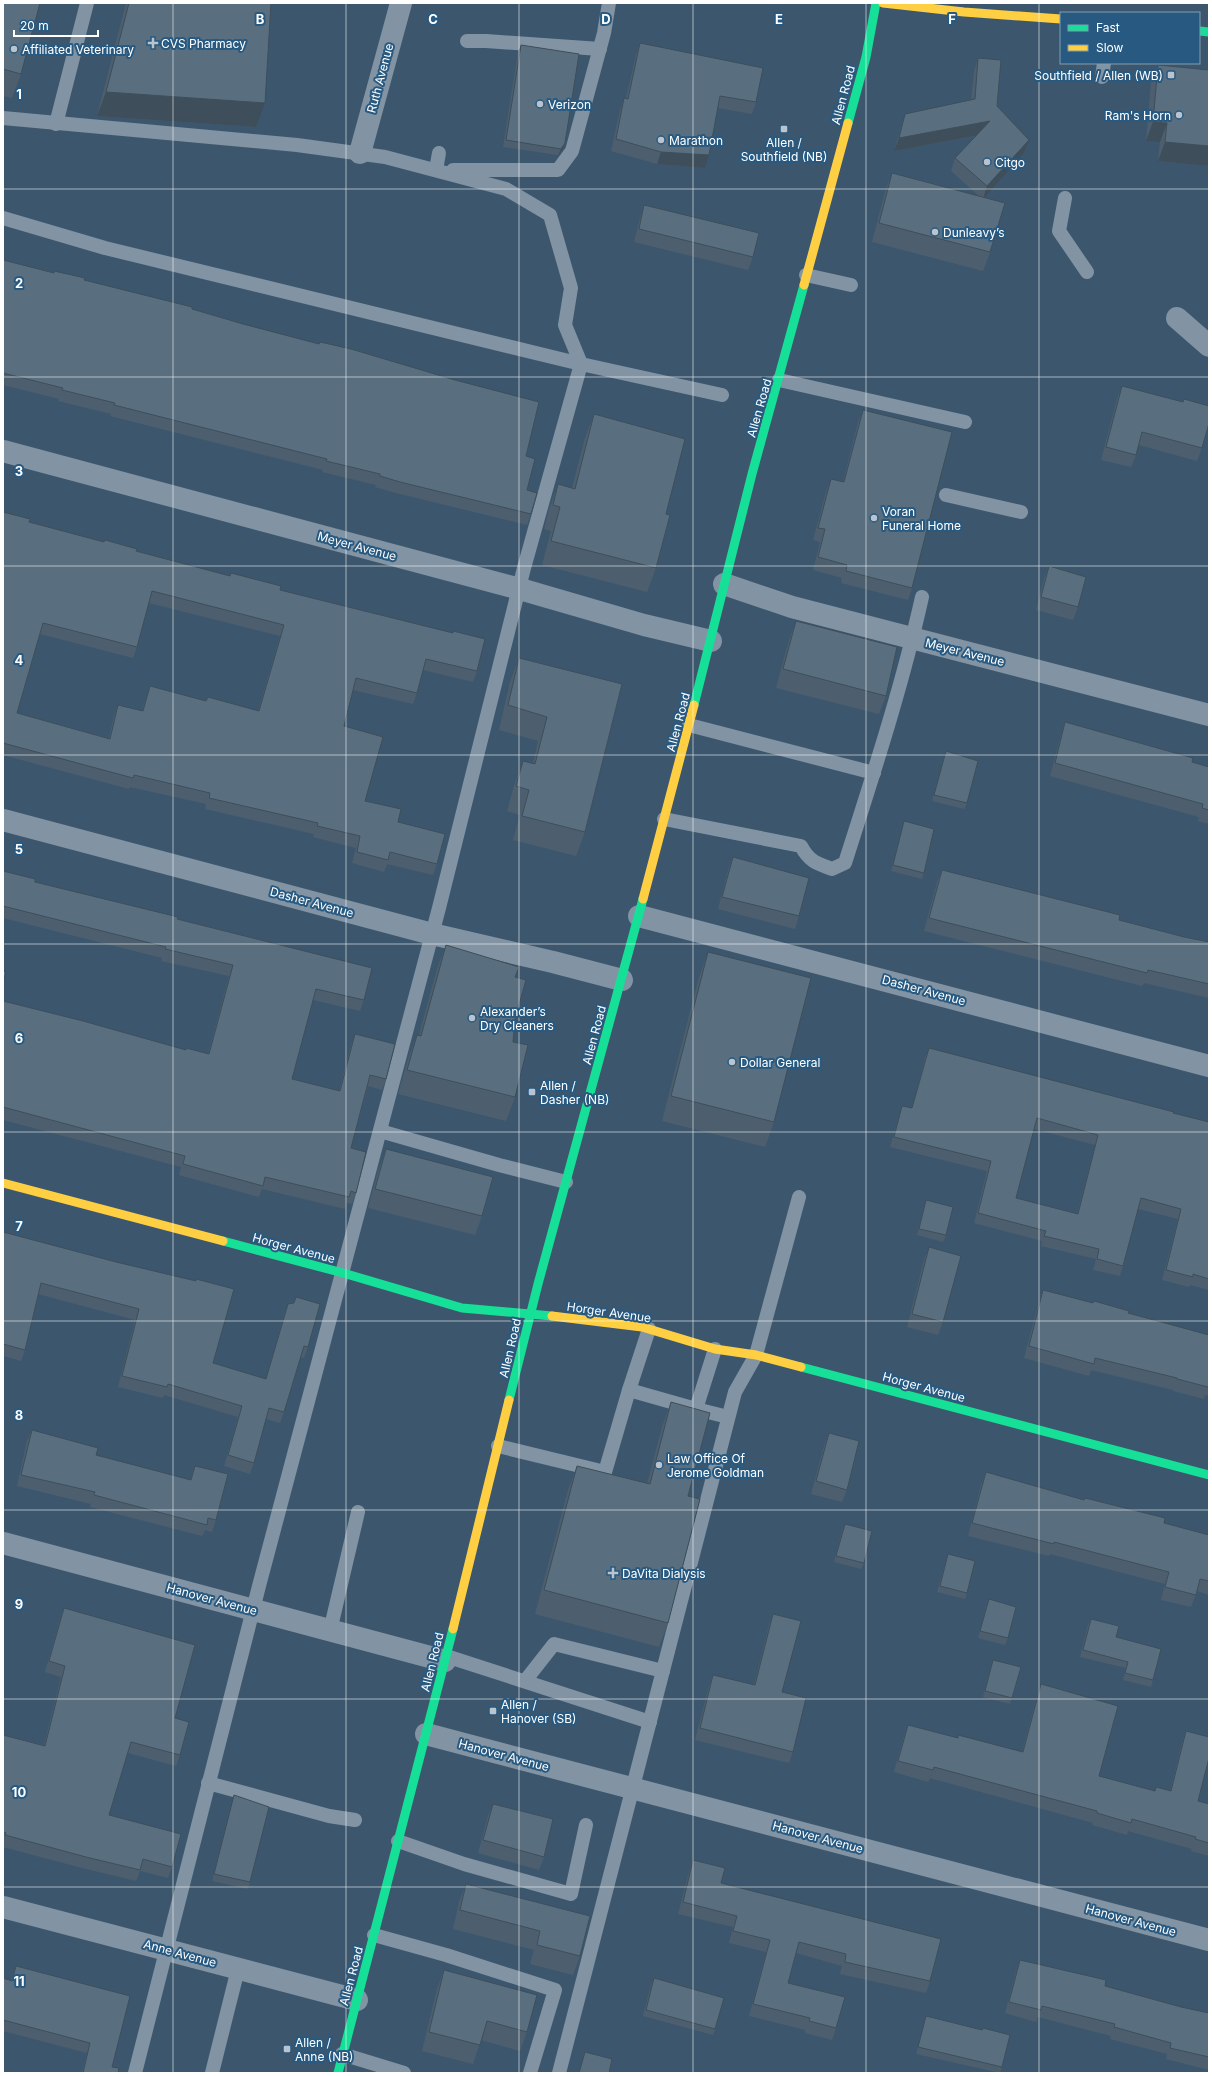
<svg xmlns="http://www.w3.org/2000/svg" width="1212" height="2076" font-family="Inter,sans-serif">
	<rect width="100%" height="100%" fill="#3c576d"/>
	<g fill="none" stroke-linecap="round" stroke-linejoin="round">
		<g stroke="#8294a3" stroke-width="14">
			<path d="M467,41H486L600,49"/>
			<path d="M1102,77L1104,63"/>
			<path d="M3,118L297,145L385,157L506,189L550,215L571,288L565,325L581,364L524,568L439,908L259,1586L135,2073"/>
			<path d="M56,124L87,3"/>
			<path d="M436,170L439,153"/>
			<path d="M453,170H558L572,151L604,33L609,3"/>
			<path d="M1065,198L1059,231L1087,272"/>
			<path d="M3,218L105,248L581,364L722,395"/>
			<path d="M806,275L851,285"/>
			<path d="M779,380L965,422"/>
			<path d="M946,495L1021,512"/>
			<path d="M689,725L874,773"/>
			<path d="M664,819L801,846C809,861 816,863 832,869L845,863C873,775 902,687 922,597"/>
			<path d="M380,1131L499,1165L566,1182"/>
			<path d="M649,1329L629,1390L696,1409L715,1349"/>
			<path d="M696,1409L728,1417"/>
			<path d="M498,1446L605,1472L629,1390"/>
			<path d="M330,1631L358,1512"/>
			<path d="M446,1656L650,1722"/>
			<path d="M525,1681L554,1644L663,1671"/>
			<path d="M208,1783L329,1816L355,1820"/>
			<path d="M398,1841L464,1864L571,1894L586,1825"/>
			<path d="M374,1935L446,1955L555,1990L530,2073"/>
			<path d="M342,2054L404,2073"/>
			<path d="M212,2073L238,1969"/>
			<path d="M559,2073L735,1392L756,1355L799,1197"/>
		</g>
		<g stroke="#8294a3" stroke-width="22">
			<path d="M360,153L401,3"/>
			<path d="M1177,318L1209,346"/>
			<path d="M3,451L520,589L644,625L711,641"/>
			<path d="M724,584L792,607L1209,715"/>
			<path d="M3,820L432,934L553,962L622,980"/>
			<path d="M639,916L1209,1066"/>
			<path d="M3,1543L445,1661"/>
			<path d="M426,1734L1209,1940"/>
			<path d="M3,1907L357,2000"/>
		</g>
		<g stroke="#16e098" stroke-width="9">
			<path d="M1199,31L1209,32"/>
			<path d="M848,123L866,57L876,3"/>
			<path d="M694,705L752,474L804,285"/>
			<path d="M223,1241L343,1273L462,1308L552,1316"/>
			<path d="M801,1367L1209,1475"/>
			<path d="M509,1400L538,1284L643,899"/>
			<path d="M338,2073L453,1629"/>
		</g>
		<g stroke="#ffcf43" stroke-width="9">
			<path d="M883,3L964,12L1061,19"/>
			<path d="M804,285L848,123"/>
			<path d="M643,899L694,705"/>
			<path d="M3,1183L223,1241"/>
			<path d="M552,1316L642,1327L715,1349L756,1355L801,1367"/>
			<path d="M453,1629L509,1400"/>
		</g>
	</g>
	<g fill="#4d5f6e" fill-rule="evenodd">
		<path d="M3,3L21,74L12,98L3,96Z"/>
		<path d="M126,3H271L256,127L97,116Z"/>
		<path d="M640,43L756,102L752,114L718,108L705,168L657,164L611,151L620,110L624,98H626L636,55Z"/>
		<path d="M521,45L565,143L563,149L558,155L503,147L518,52Z"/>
		<path d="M978,58L997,106L1029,140L1024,153L984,197L990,252L983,271L872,242L885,192L892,173L979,196L951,171L955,158L976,136L894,151L901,128L905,114L971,100L974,71Z"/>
		<path d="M1158,65L1209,70V166L1158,161L1160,142L1146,141L1151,83Z"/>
		<path d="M644,205L753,257L748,270L634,242L640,218Z"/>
		<path d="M3,260L84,280L192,309L526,456L527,490L531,514L527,525L396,493L375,487L376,485L322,472L323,470L110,416L111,414L58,401L59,399L3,385Z"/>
		<path d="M1122,386L1202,448L1197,461L1139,445L1136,455L1131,467L1101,460L1117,399Z"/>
		<path d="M863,410L912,588L908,600L841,583L842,578L813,570L820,542L813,540L826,492L831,479L843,482L858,422Z"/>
		<path d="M594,414L666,514L656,568L647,592L542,565L551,531L544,529L549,509L558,484L572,488L585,438Z"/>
		<path d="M3,512L29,522L280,590L477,671L473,682L423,670L417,693L413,704L353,690L344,726L365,801L398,822L437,864L433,875L387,864L384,872L352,863L356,848L313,837L314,834L205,809L206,804L130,787L129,789L3,755ZM149,603L280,636L258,711L208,697L206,701L150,686L146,698L142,711L118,705L114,716L109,738L17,713L40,634L133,658L137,647Z"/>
		<path d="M1049,566L1078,607L1073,620L1036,610L1044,579Z"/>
		<path d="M796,621L886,696L879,714L776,688L789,640Z"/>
		<path d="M519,658L622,684L585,832L576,856L513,840L520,815L507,811L514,786L523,761L533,764L538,741L499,730L510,682Z"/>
		<path d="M1065,722L1192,762L1209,767V824L1198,821L1199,817L1050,776L1061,735Z"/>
		<path d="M946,751L967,803L964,809L932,801L944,758Z"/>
		<path d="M904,821L924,873L922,879L891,871L902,828Z"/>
		<path d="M733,857L799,916L795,929L718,909L728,870Z"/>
		<path d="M942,870L1119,920L1184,937L1209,942V998L1144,983L1142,986L924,931L937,882Z"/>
		<path d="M3,871L35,882L177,919L364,1000L360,1011L313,1000L292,1079L339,1091L351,1045L355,1034L386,1079L382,1090L368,1086L351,1148L356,1193L352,1204L347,1203L345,1209L262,1189L259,1197L179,1175L181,1167L3,1120V1001L185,1050L208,1054L229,976L161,961L162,958L3,918Z"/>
		<path d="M446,945L515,977V1019L513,1042L515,1097L506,1121L398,1094L408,1059L417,1035H419L437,969Z"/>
		<path d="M708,952L774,1122L765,1147L662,1121L699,977Z"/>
		<path d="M929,1048L1173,1113L1209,1122V1290L1190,1285L1189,1287L1162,1280L1178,1219L1138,1209L1123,1266L1120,1276L1093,1270L1096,1259L1041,1246L1042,1241L974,1223L987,1171L890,1147L899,1116L902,1106L912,1108L925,1058ZM1034,1129L1095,1145L1077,1214L1016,1198Z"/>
		<path d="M386,1149L482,1216L475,1235L368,1208L379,1168Z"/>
		<path d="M926,1200L946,1235L943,1242L917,1235L924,1207Z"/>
		<path d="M3,1232L116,1262L213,1363L266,1379L284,1315L288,1304L293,1303L296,1297L308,1347L304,1358L301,1357L284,1412L280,1423L266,1419L254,1463L250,1474L224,1466L238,1417L164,1395L163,1398L118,1387L135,1320L38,1294L25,1350L21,1361L3,1356Z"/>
		<path d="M929,1247L943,1322L938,1335L907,1327L924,1260Z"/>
		<path d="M1043,1290L1209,1335V1396L1205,1395L1204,1399L1173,1391V1390L1091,1370L1089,1376L1024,1358L1039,1302Z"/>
		<path d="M671,1402L688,1496L668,1623L659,1647L535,1614L568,1490L577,1466L647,1484L662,1427Z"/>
		<path d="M32,1430L96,1455L190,1480L195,1466L216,1520L212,1532L205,1530L202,1536L90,1507L91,1504L17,1486L27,1441Z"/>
		<path d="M829,1433L847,1490L842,1502L811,1494L824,1446Z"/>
		<path d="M986,1472L1164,1523L1209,1535V1595L1197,1591L1191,1607L1161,1600L1165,1584L1050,1554L1049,1556L968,1536L981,1485Z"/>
		<path d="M845,1524L864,1563L861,1569L834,1562L842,1531Z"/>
		<path d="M948,1554L967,1593L965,1599L937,1592L946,1561Z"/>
		<path d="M989,1599L1008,1638L1005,1645L978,1638L986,1606Z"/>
		<path d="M64,1608L175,1718L180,1755L176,1766L128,1753L109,1815L172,1867L168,1878L140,1871L136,1881L82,1868L3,1847V1735L44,1745L61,1677L45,1672L60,1619Z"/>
		<path d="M773,1614L782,1692L793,1752L789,1763L695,1740L709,1686L713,1675L754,1685L769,1625Z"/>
		<path d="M1091,1619L1116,1637L1153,1680L1151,1687L1123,1680L1126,1668L1080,1657L1088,1625Z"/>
		<path d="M993,1660L1012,1698L1010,1704L983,1697L991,1666Z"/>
		<path d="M1041,1684L1099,1776L1155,1791L1156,1787L1170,1791L1182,1743L1186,1731L1198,1801L1209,1804V1856L1191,1851L1192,1849L1128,1831L1127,1835L1092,1825L1093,1823L930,1778L928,1782L894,1772L904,1736L908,1725L957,1738L1022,1752L1037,1696Z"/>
		<path d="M234,1795L250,1882L248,1889L212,1881L232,1802Z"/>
		<path d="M493,1804L544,1857L539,1870L478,1853L488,1816Z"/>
		<path d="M693,1860L721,1883L930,1981L926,1993L840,1974L842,1966L796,1953L788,1983L836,2028L832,2040L805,2033V2030L749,2016L766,1952L729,1943L733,1927L678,1914L689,1872Z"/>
		<path d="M466,1884L580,1956L573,1975L530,1964L534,1950L453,1929L459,1902Z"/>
		<path d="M1020,1960L1105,1986L1181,2007L1209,2013V2070L1166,2059L1167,2054L1110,2039L1111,2036L1038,2017L1036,2022L1005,2013L1016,1971Z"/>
		<path d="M16,1966L130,1996L112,2067L118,2073H82L87,2053L3,2031V1978L11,1980Z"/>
		<path d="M444,1970L527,2032L520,2051L481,2040L473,2064L422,2051L437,1989Z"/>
		<path d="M654,1978L715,2029L713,2035L643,2016L651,1985Z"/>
		<path d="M926,2016L982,2030L1002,2067L1000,2073L916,2054L924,2022Z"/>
		<path d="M585,2052L609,2073H579Z"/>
	</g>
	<g fill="#3e4e5a">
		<path d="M106,92L265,103L256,127L97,116Z"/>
		<path d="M990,121L985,134L894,151L899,138Z"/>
		<path d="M1153,122L1167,123L1160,142L1146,141Z"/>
		<path d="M1029,140L1024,153L983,199L987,186Z"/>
		<path d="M1165,142L1209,146V166L1158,161Z"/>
		<path d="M565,143L563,149L558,155L561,149Z"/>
		<path d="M661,152L709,155L705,168L657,164Z"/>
	</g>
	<g fill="#596f80" stroke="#3e4e5a" fill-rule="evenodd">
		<path d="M3,3H40L21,74L3,69Z"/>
		<path d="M129,3H271L265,103L106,92Z"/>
		<path d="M640,43L763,68L756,102L720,96L709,155L661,152L616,139L624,98L628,99Z"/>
		<path d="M521,45L579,54L565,143L561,149L506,140Z"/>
		<path d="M978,58L1001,60L997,106L1029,140L987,186L955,158L990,121L899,138L905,114L975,99Z"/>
		<path d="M1158,65L1209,70V146L1165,142L1167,123L1153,122Z"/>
		<path d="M892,173L1005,203L990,252L879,223Z"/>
		<path d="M644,205L759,233L753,257L639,229Z"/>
		<path d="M3,260L54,273V271L85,278L84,280L192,307V309L243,324L319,344L320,342L351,349L455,380L539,402L526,456L535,459L527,490L537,493L531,514L400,482L380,476V474L326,461L327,459L114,405L115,403L62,390L63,388L3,373Z"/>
		<path d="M1122,386L1183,402L1184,399L1209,406V423L1202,448L1142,432L1136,455L1106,447Z"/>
		<path d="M863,410L952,432L912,588L846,571L847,565L818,557L825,529L818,528L831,479L844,482Z"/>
		<path d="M594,414L685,439L666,514L670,515L656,568L551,541L560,507L553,505L558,484L575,489Z"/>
		<path d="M3,512L30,519L29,522L104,542L105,540L137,549L136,551L230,576L231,573L281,586L280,590L453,633V631L485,639L477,671L426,659L417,693L356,678L344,726L383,737L365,801L401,809L398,822L445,834L437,864L390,852L388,860L357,852L360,836L317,826L318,823L209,798L210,793L134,775L133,778L3,743ZM152,591L284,625L259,711L208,697L206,701L150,686L143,711L118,705L110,739L17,713L43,623L137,647Z"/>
		<path d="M1049,566L1086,577L1078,607L1041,597Z"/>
		<path d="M796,621L897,647L886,696L783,669Z"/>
		<path d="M519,658L622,684L585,832L522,816L529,790L516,786L523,761L535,764L547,717L508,705Z"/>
		<path d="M1065,722L1193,758L1192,762L1209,767V810L1202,808L1203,804L1055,763Z"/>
		<path d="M946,751L978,761L967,803L934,795Z"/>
		<path d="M904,821L934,829L924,873L893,865Z"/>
		<path d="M733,857L809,878L799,916L722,897Z"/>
		<path d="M942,870L1120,915L1119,920L1184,937L1209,942V984L1148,970L1147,973L929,918Z"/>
		<path d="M3,871L35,879V882L178,917L177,919L372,968L364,1000L316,989L292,1079L340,1091L355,1034L395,1044L386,1079L370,1075L351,1148L366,1152L356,1193L351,1191L349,1197L265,1177L263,1186L183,1164L185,1156L3,1107V1001L83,1021L186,1050V1048L209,1054L233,965L165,949L166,947L3,906Z"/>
		<path d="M446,945L519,967L515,977L526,980L515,1019L513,1042L528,1045L515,1097L407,1070L417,1035L421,1036Z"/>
		<path d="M708,952L811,978L774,1122L671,1096Z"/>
		<path d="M3,971L6,972L3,982Z"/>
		<path d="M929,1048L1174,1112L1173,1113L1209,1122V1279L1193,1274V1277L1166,1270L1181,1209L1141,1198L1123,1266L1097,1259L1099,1249L1044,1236L1046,1231L978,1213L991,1161L894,1137L902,1106L912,1108ZM1037,1118L1098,1135L1078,1214L1016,1198Z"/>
		<path d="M386,1149L493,1177L482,1216L375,1189Z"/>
		<path d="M926,1200L953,1207L946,1235L919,1229Z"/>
		<path d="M3,1232L116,1262L196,1281V1279L234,1289L213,1363L266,1379L288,1304L294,1303L296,1297L320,1304L308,1347L304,1346L284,1412L269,1408L254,1463L228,1455L242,1406L168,1384L167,1387L122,1376L139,1309L41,1283L25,1350L3,1344Z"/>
		<path d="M929,1247L961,1256L943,1322L912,1314Z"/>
		<path d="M1043,1290L1093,1303L1094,1301L1129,1311L1128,1313L1209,1335V1383L1208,1387L1177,1379V1378L1095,1358L1094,1364L1029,1346Z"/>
		<path d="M671,1402L710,1413L688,1496L700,1499L668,1623L544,1590L577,1466L650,1484Z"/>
		<path d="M32,1430L98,1448L96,1455L191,1480L195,1466L228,1474L216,1520L208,1518L207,1525L94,1495L95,1492L21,1475Z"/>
		<path d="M829,1433L859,1441L847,1490L816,1481Z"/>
		<path d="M986,1472L1084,1500L1085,1498L1165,1518L1164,1523L1209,1535V1581L1200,1579L1196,1595L1165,1587L1169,1572L1054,1542V1544L972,1523Z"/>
		<path d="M845,1524L872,1531L864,1563L836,1556Z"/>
		<path d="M948,1554L975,1561L967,1593L940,1586Z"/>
		<path d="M989,1599L1016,1607L1008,1638L980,1631Z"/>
		<path d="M64,1608L195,1645L175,1718L189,1722L180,1755L131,1742L109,1815L181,1834L172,1867L143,1859L140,1870L86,1857L5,1835L6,1833L3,1832V1735L45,1746L65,1666L49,1661Z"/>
		<path d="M773,1614L801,1621L782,1692L806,1698L793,1752L700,1728L713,1675L755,1685Z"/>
		<path d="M1091,1619L1119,1626L1116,1637L1161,1649L1153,1680L1125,1673L1128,1662L1083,1650Z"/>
		<path d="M993,1660L1021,1667L1012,1698L985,1691Z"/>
		<path d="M1041,1684L1118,1706L1099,1776L1155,1791L1156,1787L1171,1791L1186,1731L1209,1737V1758L1198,1801L1209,1804V1843L1195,1839L1196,1837L1132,1819L1131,1823L1097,1813V1811L934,1767L933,1770L898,1761L908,1725L958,1738V1735L1023,1752Z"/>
		<path d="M234,1795L269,1807L250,1882L214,1874Z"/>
		<path d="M493,1804L553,1819L544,1857L483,1840Z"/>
		<path d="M693,1860L725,1868L721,1883L941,1939L930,1981L845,1962L846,1954L799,1942L788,1983L845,1997L836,2028L809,2021L810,2018L753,2004L770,1940L733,1931L737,1916L683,1902Z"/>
		<path d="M466,1884L590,1916L580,1956L537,1945L540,1931L460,1910Z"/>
		<path d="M1020,1960L1106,1980L1105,1986L1181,2007L1209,2013V2057L1170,2048L1171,2043L1114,2027L1115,2024L1042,2006L1041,2010L1009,2002Z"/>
		<path d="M16,1966L130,1996L112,2067L119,2068L118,2073H83L90,2043L3,2020V1978L12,1981Z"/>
		<path d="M444,1970L537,1995L527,2032L487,2021L480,2045L429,2032Z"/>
		<path d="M654,1978L724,1998L715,2029L646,2010Z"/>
		<path d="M926,2016L982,2030L983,2028L1010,2035L1002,2067L918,2047Z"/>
		<path d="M585,2052L612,2059L609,2073H579Z"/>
	</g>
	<path fill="none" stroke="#fff" stroke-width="1" stroke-opacity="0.55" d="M173,3V2073M346,3V2073M519,3V2073M693,3V2073M866,3V2073M1039,3V2073M3,189H1209M3,377H1209M3,566H1209M3,755H1209M3,944H1209M3,1132H1209M3,1321H1209M3,1510H1209M3,1699H1209M3,1887H1209"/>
	<g fill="#bbc4cc" stroke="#285a81" stroke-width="1.5">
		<path d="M151 37h4v4h4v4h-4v4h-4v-4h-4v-4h4z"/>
		<circle cx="14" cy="49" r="4"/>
		<rect x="1167" y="71" width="8" height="8" rx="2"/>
		<circle cx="540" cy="104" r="4"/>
		<circle cx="1179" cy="115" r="4"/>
		<rect x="780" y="125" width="8" height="8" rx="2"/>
		<circle cx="661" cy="140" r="4"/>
		<circle cx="987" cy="162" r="4"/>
		<circle cx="935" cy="232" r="4"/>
		<circle cx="874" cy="518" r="4"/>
		<circle cx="472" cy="1018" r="4"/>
		<circle cx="732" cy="1062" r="4"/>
		<rect x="528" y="1088" width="8" height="8" rx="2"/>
		<circle cx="659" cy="1465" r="4"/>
		<path d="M611 1567h4v4h4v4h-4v4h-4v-4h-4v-4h4z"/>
		<rect x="489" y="1707" width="8" height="8" rx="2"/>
		<rect x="283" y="2045" width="8" height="8" rx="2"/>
	</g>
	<g text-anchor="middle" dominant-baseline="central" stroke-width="4" stroke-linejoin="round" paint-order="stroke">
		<g font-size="12" fill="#fff" stroke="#285a81" text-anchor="start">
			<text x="161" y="43">CVS Pharmacy</text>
			<text x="22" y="49">Affiliated Veterinary</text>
			<text x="1163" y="75" text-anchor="end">Southfield / Allen (WB)</text>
			<text x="548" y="104">Verizon</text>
			<text x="1171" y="115" text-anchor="end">Ram's Horn</text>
			<text x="669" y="140">Marathon</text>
			<text x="784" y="142" text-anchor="middle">Allen /<tspan x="784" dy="14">Southfield (NB)</tspan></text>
			<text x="995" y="162">Citgo</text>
			<text x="943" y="232">Dunleavy’s</text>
			<text x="882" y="511">Voran<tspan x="882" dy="14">Funeral Home</tspan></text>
			<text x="480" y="1011">Alexander’s<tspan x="480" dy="14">Dry Cleaners</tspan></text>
			<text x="740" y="1062">Dollar General</text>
			<text x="540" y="1085">Allen /<tspan x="540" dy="14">Dasher (NB)</tspan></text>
			<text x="667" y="1458">Law Office Of<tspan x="667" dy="14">Jerome Goldman</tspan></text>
			<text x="622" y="1573">DaVita Dialysis</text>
			<text x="501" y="1704">Allen /<tspan x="501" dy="14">Hanover (SB)</tspan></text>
			<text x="295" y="2042">Allen /<tspan x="295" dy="14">Anne (NB)</tspan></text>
		</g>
		<g font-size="12" fill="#fff" stroke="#285a81">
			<text transform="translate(380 78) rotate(-75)">Ruth Avenue</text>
			<text transform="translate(843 95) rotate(-75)">Allen Road</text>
			<text transform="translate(759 408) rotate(-74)">Allen Road</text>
			<text transform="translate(357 546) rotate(15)">Meyer Avenue</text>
			<text transform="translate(965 652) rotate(14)">Meyer Avenue</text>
			<text transform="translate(678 722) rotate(-75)">Allen Road</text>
			<text transform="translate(312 902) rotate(15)">Dasher Avenue</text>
			<text transform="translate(924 990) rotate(15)">Dasher Avenue</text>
			<text transform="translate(594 1035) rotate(-75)">Allen Road</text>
			<text transform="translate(294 1248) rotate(15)">Horger Avenue</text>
			<text transform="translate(609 1312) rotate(8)">Horger Avenue</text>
			<text transform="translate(510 1348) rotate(-77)">Allen Road</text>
			<text transform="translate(924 1387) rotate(15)">Horger Avenue</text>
			<text transform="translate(212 1599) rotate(15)">Hanover Avenue</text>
			<text transform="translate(432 1662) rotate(-76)">Allen Road</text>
			<text transform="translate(504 1755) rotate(15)">Hanover Avenue</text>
			<text transform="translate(818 1837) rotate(15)">Hanover Avenue</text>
			<text transform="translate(1131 1920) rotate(15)">Hanover Avenue</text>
			<text transform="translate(180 1953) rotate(15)">Anne Avenue</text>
			<text transform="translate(351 1976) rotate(-75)">Allen Road</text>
		</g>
	</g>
	<g font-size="13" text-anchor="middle" font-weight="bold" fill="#fff" stroke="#285a81" stroke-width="4" stroke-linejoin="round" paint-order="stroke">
		<text x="260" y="24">B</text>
		<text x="433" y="24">C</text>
		<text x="606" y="24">D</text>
		<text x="779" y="24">E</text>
		<text x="952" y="24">F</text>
		<text x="19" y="99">1</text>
		<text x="19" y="288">2</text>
		<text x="19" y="476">3</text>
		<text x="19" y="665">4</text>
		<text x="19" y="854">5</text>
		<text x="19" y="1043">6</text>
		<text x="19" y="1231">7</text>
		<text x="19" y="1420">8</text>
		<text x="19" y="1609">9</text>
		<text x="19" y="1797">10</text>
		<text x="19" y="1986">11</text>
	</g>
	<rect width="1212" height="2076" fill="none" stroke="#ffffff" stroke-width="8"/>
	<rect x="1060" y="12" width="140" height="52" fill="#285a81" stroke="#7e9cb3"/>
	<rect x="1068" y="25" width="20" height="6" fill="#16e098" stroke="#7e9cb3"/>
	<text x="1096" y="32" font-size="12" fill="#ffffff">Fast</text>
	<rect x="1068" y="45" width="20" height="6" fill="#ffcf43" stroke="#7e9cb3"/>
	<text x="1096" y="52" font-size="12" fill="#ffffff">Slow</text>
	<path d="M14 30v6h84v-6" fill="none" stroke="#ffffff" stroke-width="2"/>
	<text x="20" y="30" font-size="12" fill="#ffffff" stroke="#285a81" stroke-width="3" paint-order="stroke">20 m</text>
</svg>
